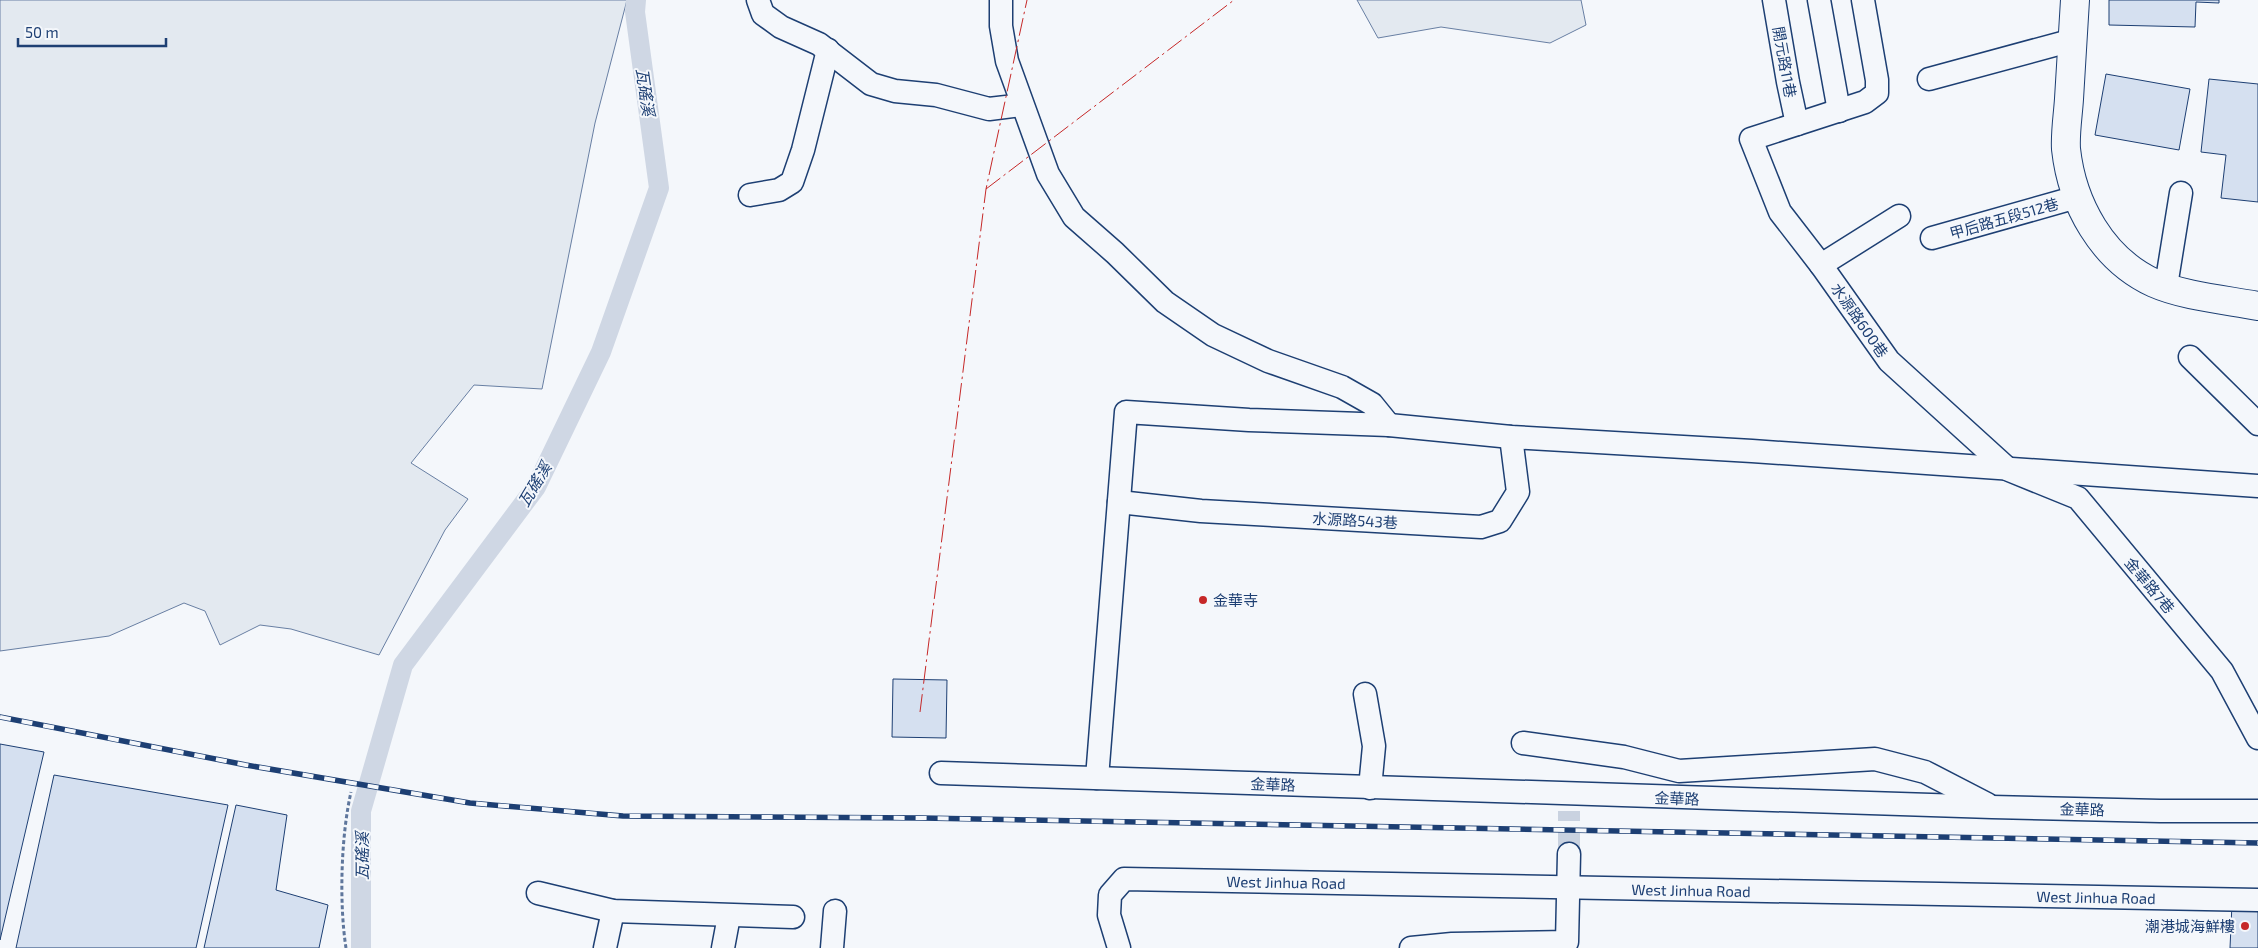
<svg xmlns="http://www.w3.org/2000/svg" width="2258" height="948" font-family="'Exo 2','Noto Sans TC',sans-serif">
	<rect width="100%" height="100%" fill="#f4f7fb"/>
	<g fill="#e3e9f0" stroke="#687fa3">
		<path d="M0,0H627L595,123L542,389L474,385L411,463L468,499L445,530L379,655L291,629L260,625L220,645L205,611L184,603L109,636L0,651Z"/>
		<path d="M1357,0H1581L1586,25L1550,43L1441,27L1378,38Z"/>
	</g>
	<g fill="none" stroke-linecap="round" stroke-linejoin="round">
		<path stroke="#cfd7e4" stroke-width="20" d="M361,948V811L403,665L536,487L601,352L659,188L635,12L636,0"/>
	</g>
	<g fill="#d5e0f0" stroke="#1d3f73">
		<path d="M2109,0H2219V3L2196,2L2195,27L2109,25Z"/>
		<path d="M2106,74L2190,89L2179,150L2095,135Z"/>
		<path d="M2209,79L2258,84V202L2221,198L2226,155L2201,152Z"/>
		<path d="M893,679L947,680L946,738L892,737Z"/>
		<path d="M0,744L44,752L0,940Z"/>
		<path d="M54,775L228,805L196,948H16Z"/>
		<path d="M236,805L287,815L276,890L328,905L319,948H204Z"/>
		<path d="M2232,904L2258,905V948H2230Z"/>
	</g>
	<g fill="none" stroke-linecap="round" stroke-linejoin="round">
		<path stroke="#c9d2e0" stroke-width="22" stroke-dasharray="22 11" stroke-linecap="butt" d="M1569,854V811"/>
		<defs>
			<g id="minor">
				<path d="M758,0L763,14L781,27L819,44L871,84L895,91L936,95L989,109L1022,105"/>
				<path d="M1001,0V26L1007,61L1048,174L1074,217L1115,253L1165,302L1213,335L1268,361L1342,387L1372,404L1389,425"/>
				<path d="M1774,0L1788,82L1797,124"/>
				<path d="M1819,0L1839,111"/>
				<path d="M1863,0L1877,80V93L1865,102L1751,139L1780,212L1821,265L1889,361L2009,470L2078,498L2222,671L2258,738"/>
				<path d="M1929,79L2073,40"/>
				<path d="M750,195L779,190L792,182L803,150L828,50"/>
				<path d="M1932,238L2077,197"/>
				<path d="M1821,265L1899,216"/>
				<path d="M2166,286L2181,193"/>
				<path d="M2190,357L2258,424"/>
				<path d="M1119,502L1201,511L1481,527L1500,521L1518,492L1511,437"/>
				<path d="M1365,694L1374,746L1370,788"/>
				<path d="M1523,743L1624,757L1679,771L1875,759L1925,772L1987,804"/>
				<path d="M941,773L1992,807L2160,811H2258"/>
				<path d="M1097,778L1126,412L1249,420L1389,425L1511,437L1752,451L2258,486"/>
				<path d="M538,893L613,911L793,917"/>
				<path d="M605,948L613,911"/>
				<path d="M723,948L729,916"/>
				<path d="M832,948L835,911"/>
				<path d="M1119,948L1109,915L1110,895L1124,879L2258,900"/>
				<path d="M1411,948L1452,944L1567,942L1569,854"/>
			</g>
			<path id="major" d="M2075,0C2073,33 2071,66 2069,99C2068,115 2065,133 2066,149C2072,204 2102,259 2154,283C2183,296 2226,300 2258,306"/>
		</defs>
		<use href="#minor" stroke="#1d3f73" stroke-width="25"/>
		<use href="#major" stroke="#1d3f73" stroke-width="30"/>
		<path stroke="#5e769c" stroke-width="3" stroke-dasharray="4 2.5" stroke-linecap="butt" d="M346,948C339,903 341,836 351,792"/>
		<use href="#minor" stroke="#f4f7fb" stroke-width="22"/>
		<use href="#major" stroke="#f4f7fb" stroke-width="28"/>
		<defs>
			<path id="rail" d="M0,717L246,765L470,803L623,816L922,818L2258,843"/>
		</defs>
		<use href="#rail" stroke="#1d3f73" stroke-width="5.5"/>
		<use href="#rail" stroke="#f4f7fb" stroke-width="4" stroke-dasharray="11" stroke-linecap="butt"/>
		<g stroke="#c62828" stroke-width="1" stroke-dasharray="18 4 2.5 4" stroke-linecap="butt">
			<path d="M986,189L1234,0"/>
			<path d="M920,712L986,189L1027,0"/>
		</g>
	</g>
	<g fill="#c62828" stroke="#f4f7fb" stroke-width="2">
		<circle cx="1203" cy="600" r="5"/>
		<circle cx="2245" cy="926" r="5"/>
	</g>
	<g text-anchor="middle" dominant-baseline="central" stroke-width="4" stroke-linejoin="round" paint-order="stroke">
		<g font-size="15" fill="#1d3f73" stroke="#f4f7fb">
			<text transform="translate(1785 62) rotate(80)">開元路11巷</text>
			<text transform="translate(2004 218) rotate(-16)">甲后路五段512巷</text>
			<text transform="translate(1860 320) rotate(55)">水源路600巷</text>
			<text transform="translate(1355 520) rotate(3)">水源路543巷</text>
			<text transform="translate(2150 585) rotate(50)">金華路7巷</text>
			<text transform="translate(1273 784) rotate(2)">金華路</text>
			<text transform="translate(1677 798) rotate(2)">金華路</text>
			<text transform="translate(2082 809) rotate(1)">金華路</text>
			<text transform="translate(1286 882) rotate(1)">West Jinhua Road</text>
			<text transform="translate(1691 890) rotate(1)">West Jinhua Road</text>
			<text transform="translate(2096 897) rotate(1)">West Jinhua Road</text>
		</g>
		<g font-size="15" fill="#1d3f73" stroke="#f4f7fb" text-anchor="start">
			<text x="1213" y="600">金華寺</text>
			<text x="2235" y="926" text-anchor="end">潮港城海鮮樓</text>
		</g>
		<g font-size="16" font-style="italic" fill="#1d3f73" stroke="#f4f7fb">
			<text transform="translate(646 92) rotate(82)">瓦磘溪</text>
			<text transform="translate(534 484) rotate(-59)">瓦磘溪</text>
			<text transform="translate(361 856) rotate(-90)">瓦磘溪</text>
		</g>
	</g>
	<path d="M18 38v8h148v-8" fill="none" stroke="#1d3f73" stroke-width="2.5"/>
	<text x="25" y="38" font-size="15" fill="#1d3f73" stroke="#f4f7fb" stroke-width="4" paint-order="stroke">50 m</text>
</svg>
